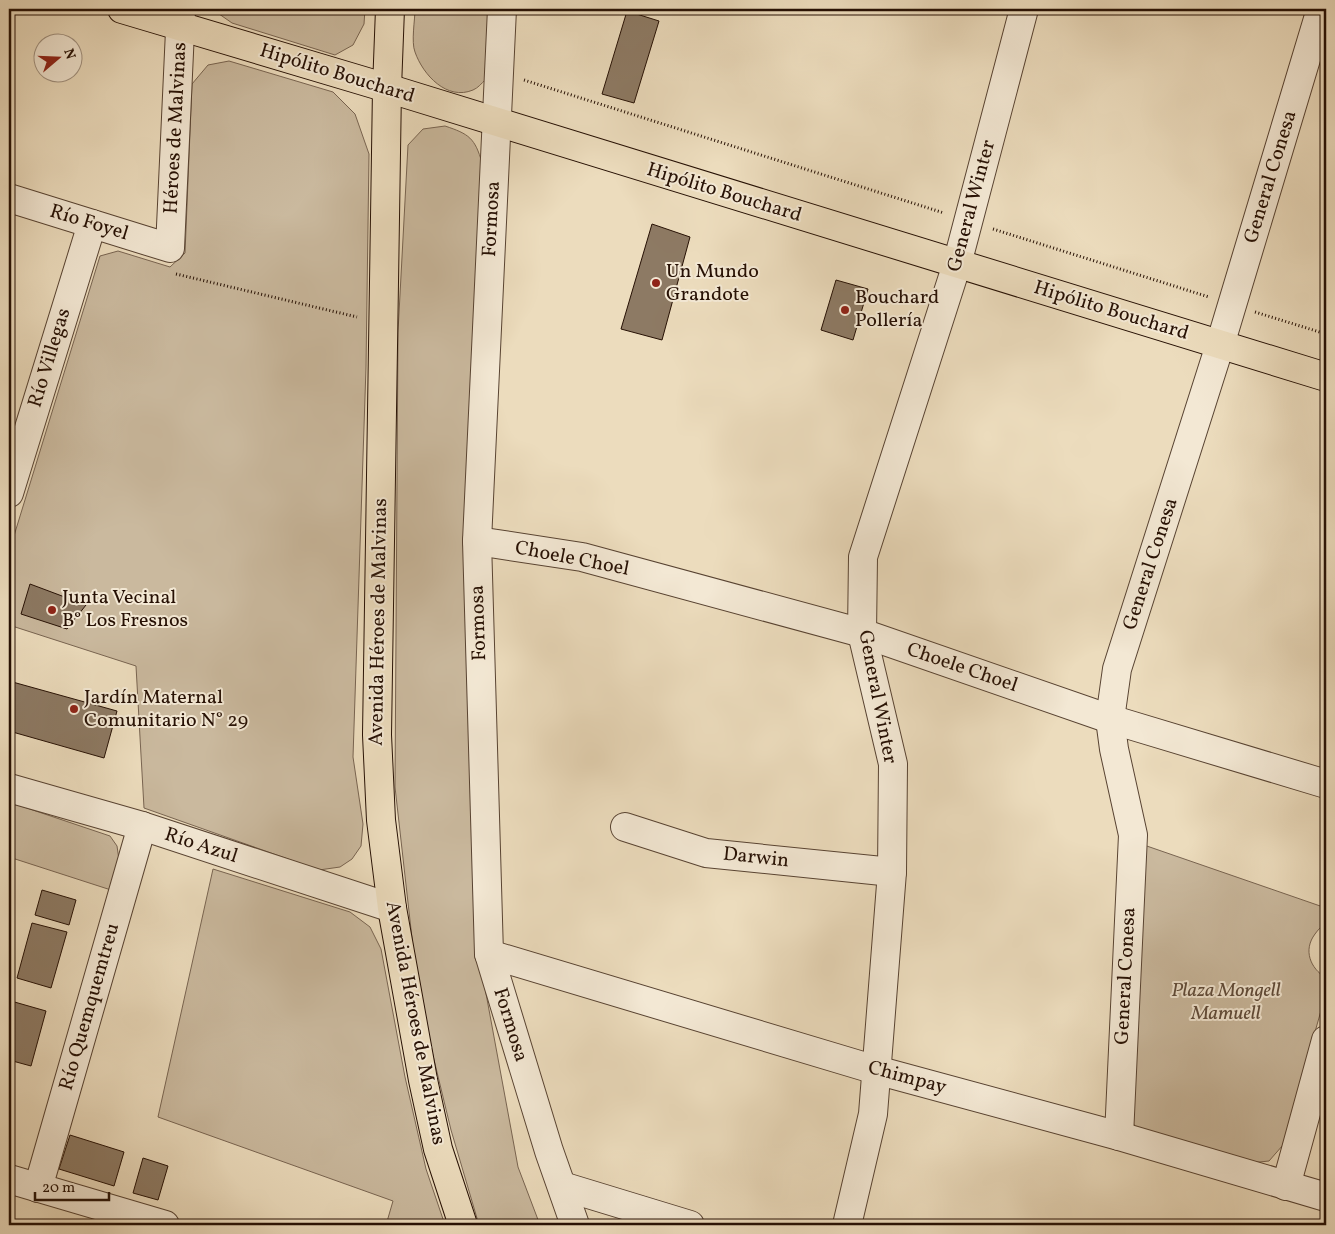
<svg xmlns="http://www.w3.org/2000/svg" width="1335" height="1234" font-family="Vollkorn,serif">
	<rect width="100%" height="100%" fill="#ecdcbd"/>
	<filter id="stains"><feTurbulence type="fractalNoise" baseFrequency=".004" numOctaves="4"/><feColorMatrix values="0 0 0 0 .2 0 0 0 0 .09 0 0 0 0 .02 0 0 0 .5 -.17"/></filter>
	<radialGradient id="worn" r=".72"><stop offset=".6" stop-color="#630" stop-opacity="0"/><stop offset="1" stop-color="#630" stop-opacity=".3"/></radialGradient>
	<g fill="#cab99e" stroke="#786451">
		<path d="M212,9H365L364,24L353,45L335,55L232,23Z"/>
		<path d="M415,9H489L485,80C482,83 478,88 473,90C447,101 423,75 415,52C411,42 415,20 415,9Z"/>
		<path d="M229,61L333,92L355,114L369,154L366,367L353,757L363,824L361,846L352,859L340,867L319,870L144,808L136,666L9,625V552L100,256L118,251L170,267L185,253L192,84L208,65Z"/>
		<path d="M445,126C469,134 475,138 482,163L480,961L518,1167L540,1225H479L451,1130L429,1039L413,947L395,787L398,332L408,145L423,129Z"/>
		<path d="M9,802L110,836L117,846L119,860L111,890L9,857Z"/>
		<path d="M1141,844L1326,908V924C1321,926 1318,930 1315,934C1303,950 1310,968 1326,978V993L1283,1145L1269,1161L1250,1163L1136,1129L1127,1109Z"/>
		<path d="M213,869L350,912L370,927L381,949L405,1077L426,1169L445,1225H386L393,1201L158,1117Z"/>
	</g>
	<g fill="#8d7a64" stroke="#261004">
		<path d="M627,11L659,21L634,103L602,94Z"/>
		<path d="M652,224L690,237L662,340L621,329Z"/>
		<path d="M836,280L868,289L853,340L821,330Z"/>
		<path d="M30,584L86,605L67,629L21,614Z"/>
		<path d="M9,681L117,711L104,758L9,731Z"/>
		<path d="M42,890L76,900L69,925L35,915Z"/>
		<path d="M32,923L67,932L51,988L17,978Z"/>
		<path d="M11,1001L46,1011L31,1066L9,1060V1010Z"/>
		<path d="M70,1135L124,1152L114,1186L59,1169Z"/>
		<path d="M143,1158L168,1166L158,1200L133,1193Z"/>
	</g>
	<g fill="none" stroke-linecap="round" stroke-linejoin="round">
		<defs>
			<g id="minor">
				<path d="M502,9L477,541L489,954L549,1151L575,1225"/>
				<path d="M9,198L170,248L181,9"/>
				<path d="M9,493L92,224"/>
				<path d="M477,541L582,557L862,633L1110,719L1326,784"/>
				<path d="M9,788L142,826L392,908"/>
				<path d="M625,827L706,853L892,872"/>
				<path d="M489,954L876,1070L1119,1136L1326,1197"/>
				<path d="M1119,1136L1133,835L1114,749L1110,719L1117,669L1220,345L1321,9"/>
				<path d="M9,1179L165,1225"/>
				<path d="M562,1186L690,1225"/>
				<path d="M1286,1186L1326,1040"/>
				<path d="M38,1188L142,826"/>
				<path d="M847,1225L873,1114L892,872L893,764L862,633L863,557L957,264L1024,9"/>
			</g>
			<g id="major">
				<path d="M122,9L387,88L1326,377"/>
				<path d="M390,9L387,88L377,735L381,820L392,908L423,1080L438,1149L463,1225"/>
			</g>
		</defs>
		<use href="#minor" stroke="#584332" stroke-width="30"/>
		<use href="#major" stroke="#261004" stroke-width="30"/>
		<g stroke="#261004" stroke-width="3" stroke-dasharray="1 2.5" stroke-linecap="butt">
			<path d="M524,80L944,213"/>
			<path d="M993,229L1209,297"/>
			<path d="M176,274L357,317"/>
			<path d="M1255,312L1326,334"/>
		</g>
		<use href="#minor" stroke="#f3e8d4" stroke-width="28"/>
		<use href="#major" stroke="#ecdcbd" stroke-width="28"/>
	</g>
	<g fill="#8f2418" stroke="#f3e8d4" stroke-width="2">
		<circle cx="656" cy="283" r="5"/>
		<circle cx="845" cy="310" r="5"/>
		<circle cx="52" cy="610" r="5"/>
		<circle cx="74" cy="709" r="5"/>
	</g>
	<g text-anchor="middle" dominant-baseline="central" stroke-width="4" stroke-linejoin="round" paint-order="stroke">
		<g font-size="20" fill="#261004" stroke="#f3e8d4">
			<text transform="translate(337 74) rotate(17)">Hipólito Bouchard</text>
			<text transform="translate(176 128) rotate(-87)">Héroes de Malvinas</text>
			<text transform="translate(1271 177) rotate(-73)">General Conesa</text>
			<text transform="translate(724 193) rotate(17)">Hipólito Bouchard</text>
			<text transform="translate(972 206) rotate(-75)">General Winter</text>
			<text transform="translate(492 219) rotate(-87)">Formosa</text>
			<text transform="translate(89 223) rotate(17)">Río Foyel</text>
			<text transform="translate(1111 311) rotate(17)">Hipólito Bouchard</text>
			<text transform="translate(50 358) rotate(-73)">Río Villegas</text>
			<text transform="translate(572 559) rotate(11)">Choele Choel</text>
			<text transform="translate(1151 564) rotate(-72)">General Conesa</text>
			<text transform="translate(379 622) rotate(-89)">Avenida Héroes de Malvinas</text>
			<text transform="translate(479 623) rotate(-92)">Formosa</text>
			<text transform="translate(962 668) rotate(19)">Choele Choel</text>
			<text transform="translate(877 697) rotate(79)">General Winter</text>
			<text transform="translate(201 846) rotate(18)">Río Azul</text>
			<text transform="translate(756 858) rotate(6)">Darwin</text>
			<text transform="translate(1126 976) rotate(-87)">General Conesa</text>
			<text transform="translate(90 1007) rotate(-74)">Río Quemquemtreu</text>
			<text transform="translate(415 1023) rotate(79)">Avenida Héroes de Malvinas</text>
			<text transform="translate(510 1025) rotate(73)">Formosa</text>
			<text transform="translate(907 1078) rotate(15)">Chimpay</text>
		</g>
		<g font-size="20" fill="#261004" stroke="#f3e8d4" text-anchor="start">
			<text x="666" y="272">Un Mundo<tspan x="666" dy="23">Grandote</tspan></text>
			<text x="855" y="298">Bouchard<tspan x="855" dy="23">Pollería</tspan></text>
			<text x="62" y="598">Junta Vecinal<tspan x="62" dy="23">B° Los Fresnos</tspan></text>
			<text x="84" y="698">Jardín Maternal<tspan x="84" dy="23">Comunitario N° 29</tspan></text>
		</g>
		<g font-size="20" font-style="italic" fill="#5f4b3a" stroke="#f3e8d4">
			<text x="1226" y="991">Plaza Mongell<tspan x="1226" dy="23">Mamuell</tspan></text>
		</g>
	</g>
	<rect width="1335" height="1234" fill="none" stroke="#ecdcbd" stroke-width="30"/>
	<rect x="10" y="10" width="1315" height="1214" fill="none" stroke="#261004" stroke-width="2.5"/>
	<rect x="15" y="15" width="1305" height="1204" fill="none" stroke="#261004"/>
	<g transform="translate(58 58) rotate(71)"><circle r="24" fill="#f3e8d4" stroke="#a19281"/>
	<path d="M0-4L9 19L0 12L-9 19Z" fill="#8f2418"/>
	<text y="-8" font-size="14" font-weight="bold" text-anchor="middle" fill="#261004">N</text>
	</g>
	<path d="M35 1192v8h74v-8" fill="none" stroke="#261004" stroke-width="2.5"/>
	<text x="42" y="1192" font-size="15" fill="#261004" stroke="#f3e8d4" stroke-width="4" paint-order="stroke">20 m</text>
	<rect width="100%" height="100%" filter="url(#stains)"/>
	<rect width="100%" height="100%" fill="url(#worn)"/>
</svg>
